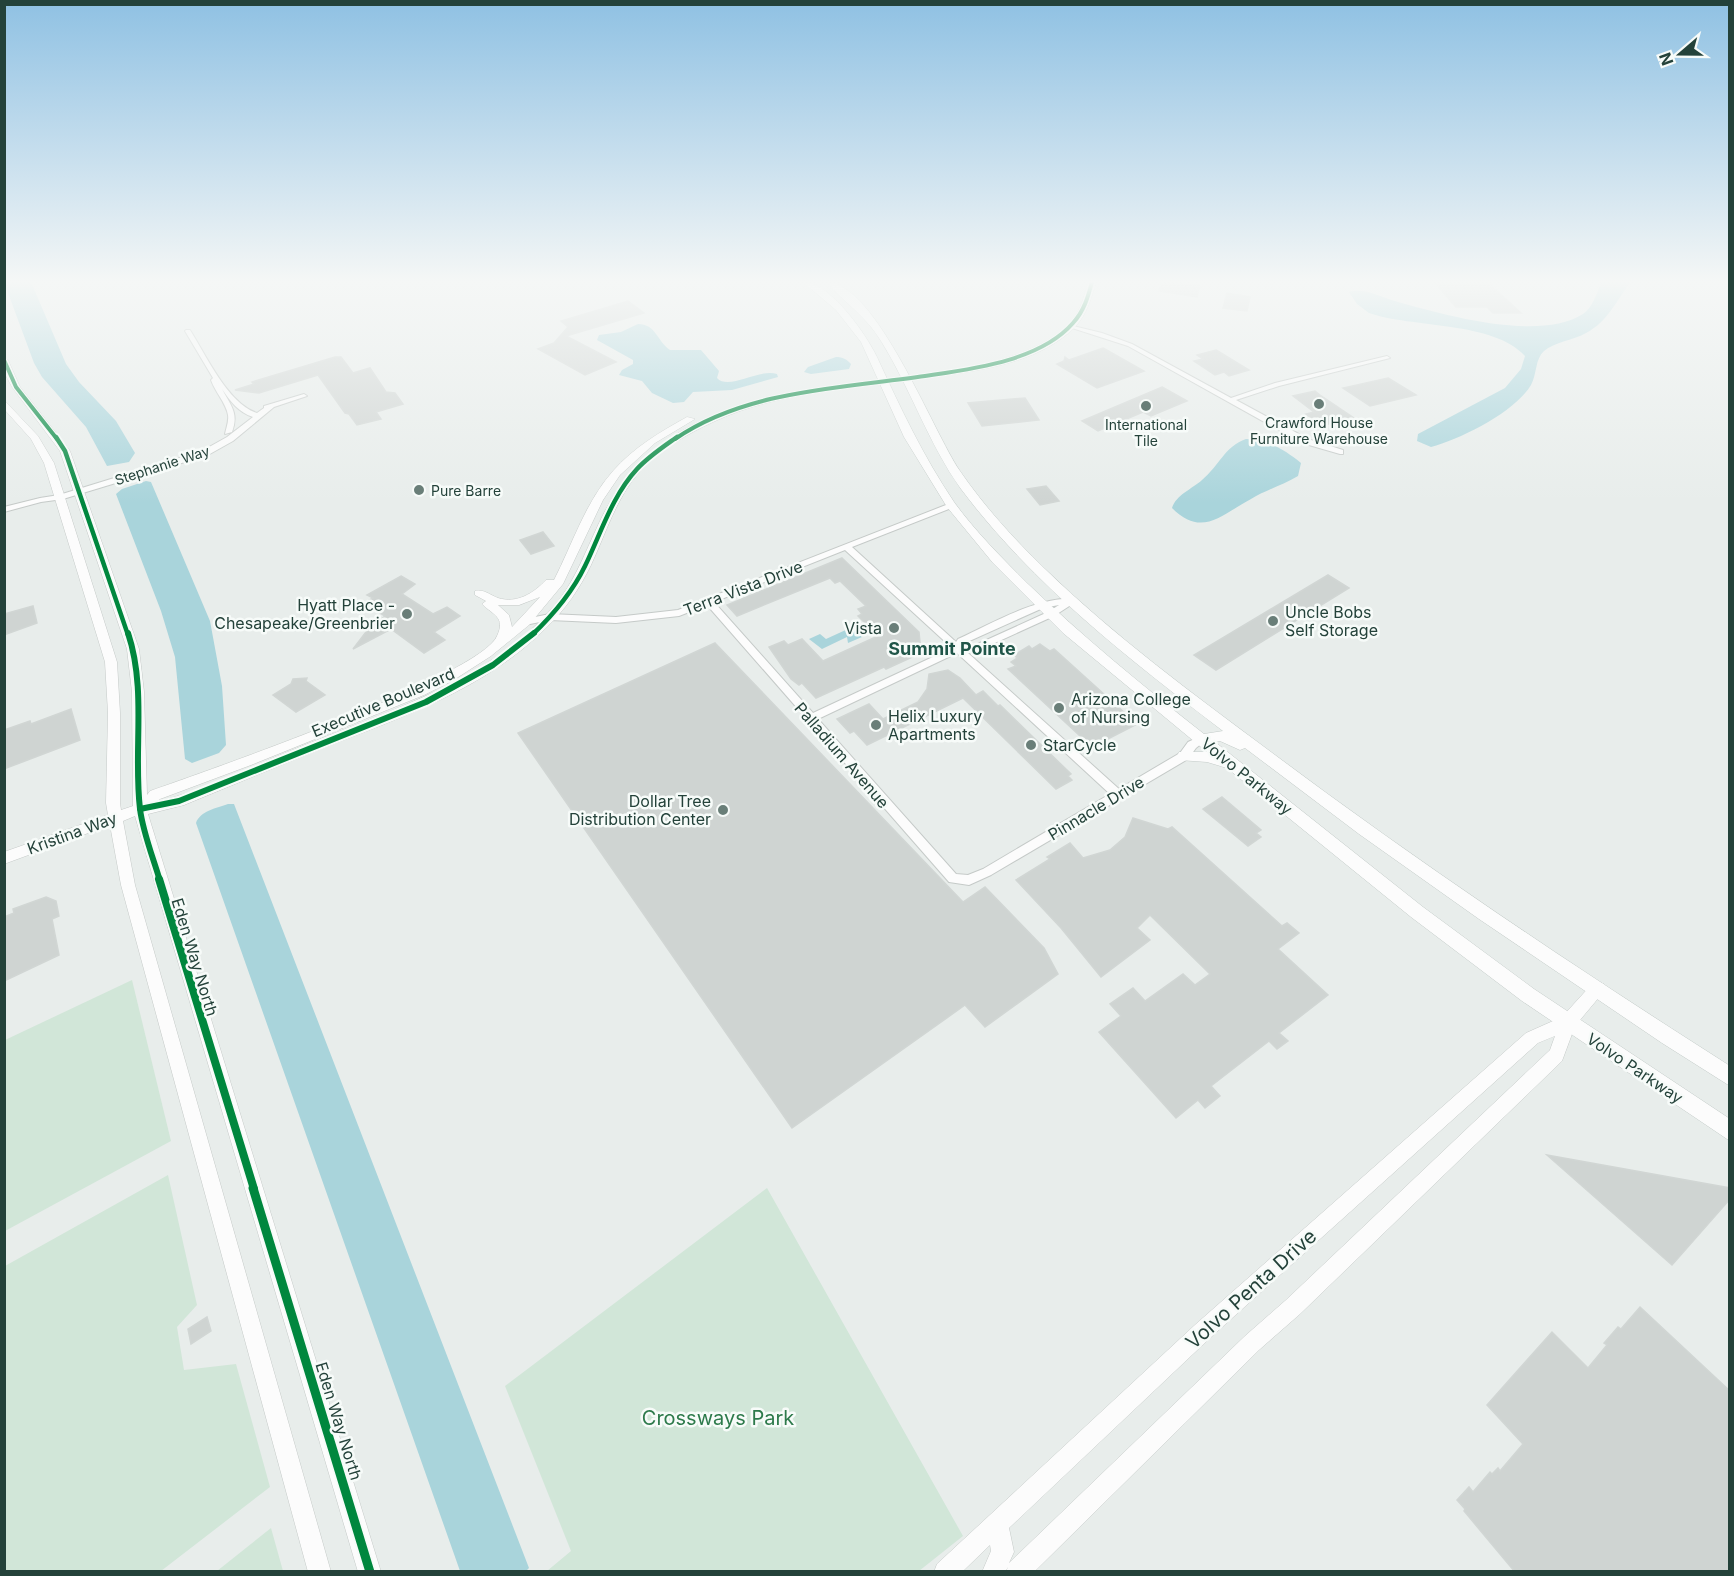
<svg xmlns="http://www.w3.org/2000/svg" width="1734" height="1576" font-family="Inter,sans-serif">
	<rect width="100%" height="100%" fill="#e8edeb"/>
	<g fill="#d1e6d8">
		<path d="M132,980L171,1141L5,1231V1040Z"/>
		<path d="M168,1175L197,1305L177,1327L184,1370L236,1364L270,1487L161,1571H5V1266Z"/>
		<path d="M767,1188L963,1536L919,1571H547L571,1551L505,1386Z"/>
		<path d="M271,1528L283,1571H217Z"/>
	</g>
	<g fill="#a9d4db">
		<path d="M31,282L66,364L79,382L116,421L135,453L129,462L107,466L86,427L42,377L34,363L4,282Z"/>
		<path d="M1601,282H1631C1616,300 1609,321 1586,333C1574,340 1554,342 1544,351C1535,359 1537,374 1531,385C1515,412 1461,439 1431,447L1417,441L1418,434L1505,388L1521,369L1525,356C1494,321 1411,328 1369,313L1357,304L1349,292C1364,287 1383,298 1398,302C1445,315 1539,342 1583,314C1592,308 1598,292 1601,282Z"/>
		<path d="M638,324C656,324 657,341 670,350H701L719,371L717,378C729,391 759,368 777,374L778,377L732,390L693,392L684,402L673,403L652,393L642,381L619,375L622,370L633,364V360L597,340L599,335L621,332Z"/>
		<path d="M836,357C843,357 846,359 851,364L849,369L811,374L804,372L808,367Z"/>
		<path d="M1246,439C1267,439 1285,450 1301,463L1298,476C1283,485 1266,490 1251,499C1221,515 1202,538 1172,508C1176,495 1192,489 1202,480C1219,466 1225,446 1246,439Z"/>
		<path d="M146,481L151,482L210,621L222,686L226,745L219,753L192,763L185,759L175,657L161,611L116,494L122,489Z"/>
		<path d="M850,628L862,637L848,643L847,637L822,649L809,639L820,634L826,639Z"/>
		<path d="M228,804H234L529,1568L526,1571H460L196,823C200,811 217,808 228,804Z"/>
	</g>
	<g fill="#cfd4d2" stroke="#d1d6d4" stroke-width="1.5">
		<path d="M1162,282H1171L1200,286L1197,297L1159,291Z"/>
		<path d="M1435,283H1488L1521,313H1493L1487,307H1456Z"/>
		<path d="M1227,293L1250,297L1247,311L1223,308Z"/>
		<path d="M628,301L644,313L566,336L616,362L585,375L538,349L554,343L568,327L561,321Z"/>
		<path d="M1103,348L1144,371L1097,388L1057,364L1064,361L1065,357L1069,360Z"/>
		<path d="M1216,350L1249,370L1229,376L1224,372L1215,375L1194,361L1203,359L1197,355Z"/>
		<path d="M335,357H341L353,373L370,368L386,392L395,393L403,404L376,412L381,419L357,425L349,414L345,413L318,375L259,393L235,390L254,384L252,382Z"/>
		<path d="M1388,378L1416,395L1370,406L1343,388Z"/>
		<path d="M1162,387L1187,401L1151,416L1143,412L1098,431L1082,421Z"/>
		<path d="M1315,391L1320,395L1357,420L1321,425L1306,414L1314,412L1293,396Z"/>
		<path d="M1025,398L1039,420L982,426L968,403Z"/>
		<path d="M1046,486L1059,501L1040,505L1027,489Z"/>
		<path d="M543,532L554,546L531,554L520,540Z"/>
		<path d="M842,558L919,632L921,653L886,669L884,667L816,698L802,683L799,685L791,679L769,647L784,641L788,645L802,639L823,661L878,636L858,616L862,614L858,609L866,606L840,581L835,583L830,578L737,616L727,605Z"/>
		<path d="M1328,575L1349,588L1216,670L1194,655Z"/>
		<path d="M401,576L415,584L402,594L433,614L447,607L460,616L434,632L445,640L424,653L391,629L353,649L369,628L385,616L364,603L373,598L367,595Z"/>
		<path d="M33,606L37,623L4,635V614Z"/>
		<path d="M715,643L963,902L985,887L1044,948L1058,974L985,1027L965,1005L792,1128L518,733Z"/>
		<path d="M1040,644L1050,651L1054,649L1137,724L1092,747L1008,669L1016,666L1011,662L1017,658L1014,655L1029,646L1032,649Z"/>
		<path d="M948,670L960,678L976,695L983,691L998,706L1000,705L1071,774L1068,776L1072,780L1056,789L963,698L867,745L854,731L850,733L837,719L869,704L883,719L918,702L927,689L929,674Z"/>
		<path d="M307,678L306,681L325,695L296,712L273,695L291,684L293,679Z"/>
		<path d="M71,709L80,740L4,769V730L30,721L31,724Z"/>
		<path d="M1222,797L1261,830L1256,833L1261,837L1248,846L1203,809Z"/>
		<path d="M1133,818L1168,829L1172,827L1282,926L1287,923L1299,933L1278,949L1328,995L1279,1033L1288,1041L1277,1049L1269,1041L1211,1086L1220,1096L1205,1108L1198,1100L1176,1118L1099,1032L1121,1016L1110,1004L1133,988L1145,1001L1183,974L1195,985L1210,974L1150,915L1137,928L1150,940L1101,977L1061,928L1016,880L1050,859L1047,857L1070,843L1083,858L1110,850L1125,837Z"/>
		<path d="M46,897L56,901L59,916L52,919L59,955L4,981V917L14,913L13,909Z"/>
		<path d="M1547,1155L1730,1188V1199L1672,1265Z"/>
		<path d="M1640,1307L1730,1391V1572H1515L1464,1511L1465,1509L1457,1500L1469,1487L1473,1492L1490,1472L1492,1474L1498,1468L1500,1471L1523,1444L1487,1405L1552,1332L1588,1368L1607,1345L1604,1343L1618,1327L1621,1329Z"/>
		<path d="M207,1317L211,1331L191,1344L188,1329Z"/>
	</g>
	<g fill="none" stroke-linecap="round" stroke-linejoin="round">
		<defs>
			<g id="minor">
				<path d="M1069,325L1102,333L1132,344L1231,398L1275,383L1387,356L1390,358L1279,386L1236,400L1308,439L1343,450V454H1340L1302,443L1128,346L1069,327Z"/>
				<path d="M186,330H190C206,355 228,404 257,413L264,408V406L304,394L307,396L274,407L233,441L208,455L63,499L41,502L4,512V507L40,498L59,495L202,451L227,437L253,417C238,412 231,402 222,389C231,406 239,413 232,432L225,434C226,428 229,422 228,415C226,403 215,392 211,380L213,378L185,331Z"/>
				<path d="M951,503L955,505L954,507L852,547L956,642L958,639C991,624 1038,596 1074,599V603L1054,616L975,652L968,653L1119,789L1180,753L1188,742L1201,736L1206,740L1196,748L1188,759L991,875L969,885L949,882L809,722H806L805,717L707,605L679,616L616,623L550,620L525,625L521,622L525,619L550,614L616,617L678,610ZM845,550L952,648L813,713L714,602ZM1059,605L1048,612L971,647L964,646L965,643L1043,608ZM957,653L1110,794L983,869L968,875L956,874L818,719Z"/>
			</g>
			<g id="tertiary">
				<path d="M1088,282H1096C1091,299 1087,314 1075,327C1037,365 974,371 925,378C854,389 778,391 713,422C687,434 659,450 640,471C616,498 606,533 591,565C580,588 565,610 546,628C485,689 402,717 323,748C276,767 230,786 184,805L148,814L381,1572H358L135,816L123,821L135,885L331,1572H308L121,885L110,825L4,864V852L108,815L106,803L108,713L105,662L44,463L31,439L4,409V400L38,436L54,463L117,662L120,713V803L121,810L133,806L132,692L127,649L60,451L12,387L4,372V358L8,360L20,387L70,451L139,649L144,692L147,795L150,791C204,772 480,676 497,636C506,617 493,615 482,604L486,601L475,595V591C484,589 490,595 498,598C517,604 534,593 546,580H554C572,545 586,501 613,471C633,448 660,432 687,417L695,419L655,443L620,475L603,500L563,584L529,625L491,656L452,681L424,695L251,765L160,799L156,802C201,792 250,767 293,750C386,711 489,683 556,604C573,583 583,558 594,534C617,482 642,451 693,425C729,407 767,396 806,390C877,377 1019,377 1070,323C1081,311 1084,297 1088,282ZM540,597L512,627L509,615L498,605H519Z"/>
				<path d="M1598,982L1604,984L1606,989L1575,1026L1562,1061L1300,1314L1259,1350L1034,1572H1006L1008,1567L1005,1572H982L991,1551L990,1545L962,1572H934L937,1564L1196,1324L1526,1033L1562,1017L1592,984ZM1555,1036L1550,1050L1286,1300L1245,1336L1009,1563L1014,1552L1009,1528L1210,1338L1538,1043Z"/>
			</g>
			<path id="secondary" d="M803,282C830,282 866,334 877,357C900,407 923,456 954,502C975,531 1002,558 1027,583C1083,637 1143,686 1204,734L1223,731C1129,659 1033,585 961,489C928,443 911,389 881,341C866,316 845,303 826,282C876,282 933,432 960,471C984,506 1013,538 1044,568C1114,636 1193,694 1271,752C1419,863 1573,966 1730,1066V1086L1662,1043L1479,919L1359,834L1245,748L1240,750L1220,741L1215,742L1423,907L1534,989L1730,1119V1141L1522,1001L1411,917L1227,768L1207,762L1179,760L1177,756L1179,752H1207L1063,633L993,563L947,507L904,437L861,342L836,310Z"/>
		</defs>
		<use href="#minor" stroke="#c5cac8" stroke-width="2"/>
		<use href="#tertiary" stroke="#c5cac8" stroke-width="1"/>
		<use href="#secondary" stroke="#c3cbc8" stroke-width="1"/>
		<use href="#minor" fill="#fcfcfc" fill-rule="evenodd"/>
		<use href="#tertiary" fill="#fcfcfc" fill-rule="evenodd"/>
		<use href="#secondary" fill="#fcfcfc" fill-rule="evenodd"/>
		<defs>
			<g id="cycleway-far4">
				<path d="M4,360L16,387L57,439"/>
				<path d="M675,439C746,390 843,388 925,376C972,369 1040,361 1073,323C1084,311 1088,297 1092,282"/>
			</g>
			<g id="cycleway-far3">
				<path d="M56,437L65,451L128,635"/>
				<path d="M532,635C554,614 572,593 585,566C601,533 612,496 637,469C649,456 663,447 677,437"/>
			</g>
			<g id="cycleway-far2">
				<path d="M128,633C147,690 133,751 140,809C143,833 153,857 160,881"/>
				<path d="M140,809L179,801L426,702L493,665L534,633"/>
			</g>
			<path id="cycleway-far1" d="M159,879L254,1189"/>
			<path id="cycleway" d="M253,1188L370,1572"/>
		</defs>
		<use href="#cycleway-far4" stroke="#f7fbf9" stroke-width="6"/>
		<use href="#cycleway-far3" stroke="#f7fbf9" stroke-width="8"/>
		<use href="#cycleway-far2" stroke="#f7fbf9" stroke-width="10"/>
		<use href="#cycleway-far1" stroke="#f7fbf9" stroke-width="11"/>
		<use href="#cycleway" stroke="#f7fbf9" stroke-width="13"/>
		<use href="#cycleway-far4" stroke="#00873e" stroke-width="4"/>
		<use href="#cycleway-far3" stroke="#00873e" stroke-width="4.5"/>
		<use href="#cycleway-far2" stroke="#00873e" stroke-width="6"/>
		<use href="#cycleway-far1" stroke="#00873e" stroke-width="8"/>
		<use href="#cycleway" stroke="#00873e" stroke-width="9"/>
	</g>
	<linearGradient id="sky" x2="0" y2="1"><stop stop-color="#8fc1e3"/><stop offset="0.56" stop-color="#f5f7f6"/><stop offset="1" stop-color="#f5f7f6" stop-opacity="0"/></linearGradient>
	<rect width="1734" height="503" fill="url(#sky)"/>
	<g fill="#697e78" stroke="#f7fbf9" stroke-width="2">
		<circle cx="1319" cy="404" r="6"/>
		<circle cx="1146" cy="406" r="6"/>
		<circle cx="419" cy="490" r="6"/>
		<circle cx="407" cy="614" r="6"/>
		<circle cx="1273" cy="621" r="6"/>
		<circle cx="894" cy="628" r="6"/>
		<circle cx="1059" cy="708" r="6"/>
		<circle cx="876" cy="725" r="6"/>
		<circle cx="1031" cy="745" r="6"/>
		<circle cx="723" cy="810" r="6"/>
	</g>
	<g text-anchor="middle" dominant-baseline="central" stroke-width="5" stroke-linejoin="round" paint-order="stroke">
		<g font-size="14" fill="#24423a" stroke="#f7fbf9">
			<text x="1319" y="422">Crawford House<tspan x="1319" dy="16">Furniture Warehouse</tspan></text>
			<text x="1146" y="424">International<tspan x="1146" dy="16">Tile</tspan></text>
			<text x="431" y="490" text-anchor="start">Pure Barre</text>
		</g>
		<g font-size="14" fill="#24423a" stroke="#f7fbf9">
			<text transform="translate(162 465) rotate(-18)">Stephanie Way</text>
		</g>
		<g font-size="16" fill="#24423a" stroke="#f7fbf9">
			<text transform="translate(743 588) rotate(-21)">Terra Vista Drive</text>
			<text transform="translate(383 702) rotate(-23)">Executive Boulevard</text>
			<text transform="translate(842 755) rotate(49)">Palladium Avenue</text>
			<text transform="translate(1247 776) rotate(39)">Volvo Parkway</text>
			<text transform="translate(1096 808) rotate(-31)">Pinnacle Drive</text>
			<text transform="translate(72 833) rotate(-20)">Kristina Way</text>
			<text transform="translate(195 957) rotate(73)">Eden Way North</text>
			<text transform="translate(1635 1068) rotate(34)">Volvo Parkway</text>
			<text transform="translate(339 1421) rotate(73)">Eden Way North</text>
		</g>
		<g font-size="16" fill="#24423a" stroke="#f7fbf9" text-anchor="start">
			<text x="395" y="605" text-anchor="end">Hyatt Place -<tspan x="395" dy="18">Chesapeake/Greenbrier</tspan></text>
			<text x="1285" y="612">Uncle Bobs<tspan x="1285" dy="18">Self Storage</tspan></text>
			<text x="882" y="628" text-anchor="end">Vista</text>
			<text x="1071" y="699">Arizona College<tspan x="1071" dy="18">of Nursing</tspan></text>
			<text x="888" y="716">Helix Luxury<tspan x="888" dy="18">Apartments</tspan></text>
			<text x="1043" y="745">StarCycle</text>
			<text x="711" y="801" text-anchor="end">Dollar Tree<tspan x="711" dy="18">Distribution Center</tspan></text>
		</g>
		<g font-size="18" font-weight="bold" fill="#1f5548" stroke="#f7fbf9">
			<text x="952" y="648">Summit Pointe</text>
		</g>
		<g font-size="20" fill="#24423a" stroke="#f7fbf9">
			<text transform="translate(1251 1289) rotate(-42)">Volvo Penta Drive</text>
		</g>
		<g font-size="20" fill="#2d7a4b" stroke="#f7fbf9">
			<text x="718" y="1418">Crossways Park</text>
		</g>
	</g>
	<rect width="1734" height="1576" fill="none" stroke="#24423a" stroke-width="12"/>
	<g transform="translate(1680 54) rotate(250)" stroke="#f7fbf9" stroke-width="4.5" paint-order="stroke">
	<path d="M0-4.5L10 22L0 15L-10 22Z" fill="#24423a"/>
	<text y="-9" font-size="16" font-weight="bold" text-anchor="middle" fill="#24423a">N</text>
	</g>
</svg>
